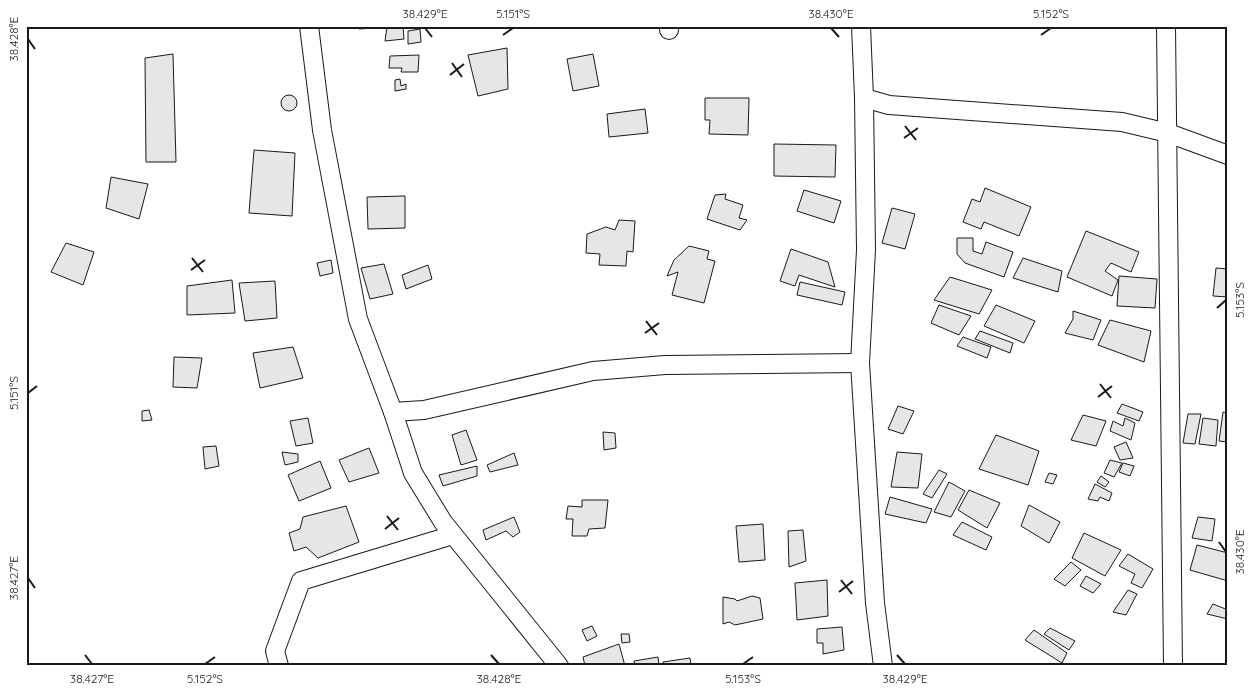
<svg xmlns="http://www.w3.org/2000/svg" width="1254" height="692" font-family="Quicksand,sans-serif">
	<rect width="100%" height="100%" fill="#fff"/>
	<g fill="#e6e6e6" stroke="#1a1a1a">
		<path d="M359,26H403L404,39L385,41L387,27L359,29Z"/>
		<path d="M420,29L421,42L408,44V31Z"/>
		<path d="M507,48L508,89L478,96L468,55Z"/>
		<path d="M173,54L176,162H146L145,58Z"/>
		<path d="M593,54L599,86L573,91L567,59Z"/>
		<path d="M419,55L418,72H401L402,68H389L390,56Z"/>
		<path d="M400,79L401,86L406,84V89L395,91V80Z"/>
		<circle cx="289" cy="103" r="8"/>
		<path d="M705,98H749L748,135L709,134L710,120H705Z"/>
		<path d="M645,109L648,133L609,137L607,114Z"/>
		<path d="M774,144L836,145L835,177L774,176Z"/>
		<path d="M254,150L295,153L292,216L249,213Z"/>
		<path d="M111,177L148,184L139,219L106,208Z"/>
		<path d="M985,188L1031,207L1019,236L984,222L981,229L963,222L972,199L980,202Z"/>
		<path d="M804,190L841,201L834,223L797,211Z"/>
		<path d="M726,194L725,199L743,205L739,218L747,220L740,230L707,219L715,195Z"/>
		<path d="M405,196V228L368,229L367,197Z"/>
		<path d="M892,208L915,214L905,249L882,243Z"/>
		<path d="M619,220L635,221L633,252L627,251L626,266L599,265L600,254L586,253L587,234L606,227L615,230Z"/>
		<path d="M1086,231L1139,252L1131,272L1111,263L1105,271L1118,280L1112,296L1067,277Z"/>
		<path d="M957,238H973V251L982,254L986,242L1013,252L1004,277L965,263L957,254Z"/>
		<path d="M66,243L94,252L83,285L51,272Z"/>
		<path d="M689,246L709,251L707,259L715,261L704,303L672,295L678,272L667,276L674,260Z"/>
		<path d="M791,249L828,262L835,287L799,275L795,286L780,281Z"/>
		<path d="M1023,258L1062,271L1058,292L1013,278Z"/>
		<path d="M331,260L333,273L320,276L317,263Z"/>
		<path d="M384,264L393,294L370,299L361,268Z"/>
		<path d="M428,265L432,279L406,289L402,275Z"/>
		<path d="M1216,268L1228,269V297L1213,296Z"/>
		<path d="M1119,276L1157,279L1155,308L1117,306Z"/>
		<path d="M950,277L992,290L979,314L934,300Z"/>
		<path d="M232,280L235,313L187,315V286Z"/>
		<path d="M275,281L277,318L245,321L239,283Z"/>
		<path d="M800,282L845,292L842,305L797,295Z"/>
		<path d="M939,305L971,316L959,335L931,323Z"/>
		<path d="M996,305L1035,321L1024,343L984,326Z"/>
		<path d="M1073,311L1101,320L1093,340L1065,333L1073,319Z"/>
		<path d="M1110,320L1151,331L1144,362L1098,345Z"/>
		<path d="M980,331L1013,343L1010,353L975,339Z"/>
		<path d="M963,337L991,347L987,358L957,346Z"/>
		<path d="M293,347L303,378L260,388L253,353Z"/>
		<path d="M174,357L202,358L197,388L173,387Z"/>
		<path d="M1122,404L1143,412L1139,421L1117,413Z"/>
		<path d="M898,406L914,411L903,434L888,429Z"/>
		<path d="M149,410L152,420L142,421V411Z"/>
		<path d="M1223,412L1228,413V442L1219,441Z"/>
		<path d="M1188,414H1201L1195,444L1183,443Z"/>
		<path d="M1083,415L1106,421L1096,446L1071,440Z"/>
		<path d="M308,418L313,443L296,446L290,421Z"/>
		<path d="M1125,418L1135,423L1131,440L1110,431L1113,421L1123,426Z"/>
		<path d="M1203,418L1218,420L1216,446L1199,444Z"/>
		<path d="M466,430L477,460L461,465L452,435Z"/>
		<path d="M603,432L615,433L616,448L604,450Z"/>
		<path d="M996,435L1039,451L1028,485L979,469Z"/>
		<path d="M1126,442L1133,458L1120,460L1114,447Z"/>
		<path d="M216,446L219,466L205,469L203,447Z"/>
		<path d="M369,448L379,473L349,482L339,460Z"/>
		<path d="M282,452L298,454V462L285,465Z"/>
		<path d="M897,452L922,454L918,488L891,487Z"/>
		<path d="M514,453L518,465L490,472L487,465Z"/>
		<path d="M1110,460L1122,463L1114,477L1104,473Z"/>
		<path d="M320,461L331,488L299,501L288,475Z"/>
		<path d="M1123,463L1134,466L1130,476L1119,472Z"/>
		<path d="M477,466V476L443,486L439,475Z"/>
		<path d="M939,470L947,474L932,498L923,494Z"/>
		<path d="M1049,473L1057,475L1053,484L1045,482Z"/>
		<path d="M1101,476L1109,482L1105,487L1097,482Z"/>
		<path d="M949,482L965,491L951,517L934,512Z"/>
		<path d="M1095,484L1112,493L1109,501L1100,497L1098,501L1088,499Z"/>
		<path d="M969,490L1000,503L987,528L958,510Z"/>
		<path d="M890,497L932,509L926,523L885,514Z"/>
		<path d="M582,500H608L605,528L589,529L587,536H572L573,519H566L568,506L582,507Z"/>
		<path d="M1029,505L1060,522L1049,543L1021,526Z"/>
		<path d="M346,506L359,542L318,558L306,547L294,551L289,533L300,529L303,517Z"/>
		<path d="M514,517L520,532L513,537L506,531L486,540L483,530Z"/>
		<path d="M1198,517L1215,519L1212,541L1192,538Z"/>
		<path d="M962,522L992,537L986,550L953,535Z"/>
		<path d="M763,524L765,560L739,562L736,526Z"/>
		<path d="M803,530L806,561L789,567L788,531Z"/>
		<path d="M1084,533L1121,550L1105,576L1072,558Z"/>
		<path d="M1197,545L1228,553V581L1190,570Z"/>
		<path d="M1128,554L1153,569L1142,588L1131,583L1135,574L1119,566Z"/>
		<path d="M1071,562L1081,570L1065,586L1054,579Z"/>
		<path d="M1086,576L1101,584L1093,593L1080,586Z"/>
		<path d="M827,580L828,616L797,620L795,583Z"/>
		<path d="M1128,590L1137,594L1126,615L1113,612Z"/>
		<path d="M752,596L760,598L763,619L735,625L729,622L723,624V597L735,599L737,601Z"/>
		<path d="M1213,604L1228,610V619L1207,614Z"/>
		<path d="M592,626L597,636L587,641L582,630Z"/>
		<path d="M842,627L844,650L823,654V643H817V629Z"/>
		<path d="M1050,628L1075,641L1069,650L1044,634Z"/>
		<path d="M1034,630L1067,653L1062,663L1025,640Z"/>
		<path d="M621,634H629L630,642L622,643Z"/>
		<path d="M619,644L625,666H585L583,657Z"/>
		<path d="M658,657L659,666H635L634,661Z"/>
		<path d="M690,658L691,666H664L663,662Z"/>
	</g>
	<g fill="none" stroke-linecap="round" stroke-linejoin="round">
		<defs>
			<g id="minor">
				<path d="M309,26L322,130L358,319L393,412L413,473L443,522L559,666"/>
				<path d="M669,26V30"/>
				<path d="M861,26L864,98L866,250L860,363L875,603L883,666"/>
				<path d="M1166,26L1173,666"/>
				<path d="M864,98L889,105L1122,122L1168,133L1228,155"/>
				<path d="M393,412L424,410L593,371L665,365L860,363"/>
				<path d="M279,666L275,651L301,581L453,535"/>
			</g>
		</defs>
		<use href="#minor" stroke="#1a1a1a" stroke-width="20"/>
		<use href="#minor" stroke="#fff" stroke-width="18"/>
	</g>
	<path fill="none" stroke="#1a1a1a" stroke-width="2" d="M425,28L432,37M831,28L839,37M503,35L513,28M1041,35L1051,28M28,39L35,49M452,63L462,77M450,75L464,64M905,126L916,140M904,138L918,128M192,258L203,272M191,270L205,260M1217,308L1226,300M646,321L657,335M645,333L659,323M1100,384L1111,398M28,393L37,386M1098,397L1112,386M387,516L398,530M385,529L399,518M1219,542L1226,552M28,578L35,588M841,580L852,594M839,592L853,581M85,655L92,664M491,655L499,664M897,655L905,664M205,664L215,657M743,664L753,657"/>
	<rect width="1254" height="692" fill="none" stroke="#ffffff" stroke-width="55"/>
	<rect x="28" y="28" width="1198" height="636" fill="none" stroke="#1a1a1a" stroke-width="2"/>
	<g font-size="12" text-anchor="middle" fill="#1a1a1a">
		<text x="425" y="18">38.429°E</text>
		<text x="513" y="18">5.151°S</text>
		<text x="831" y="18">38.430°E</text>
		<text x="1051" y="18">5.152°S</text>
		<text transform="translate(14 39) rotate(-90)" y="4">38.428°E</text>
		<text transform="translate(1240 300) rotate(-90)" y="4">5.153°S</text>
		<text transform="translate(14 393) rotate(-90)" y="4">5.151°S</text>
		<text transform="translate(1240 552) rotate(-90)" y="4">38.430°E</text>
		<text transform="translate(14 578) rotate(-90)" y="4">38.427°E</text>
		<text x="92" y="683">38.427°E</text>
		<text x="205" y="683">5.152°S</text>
		<text x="499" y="683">38.428°E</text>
		<text x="743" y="683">5.153°S</text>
		<text x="905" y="683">38.429°E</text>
	</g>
</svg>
